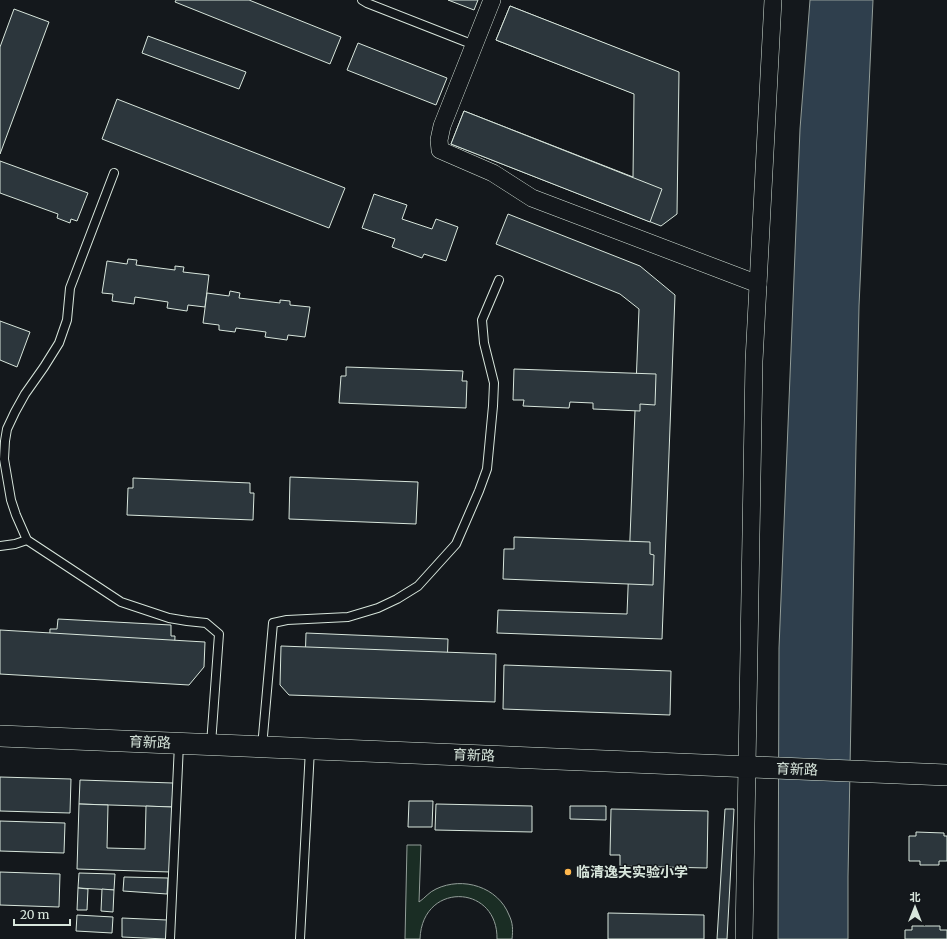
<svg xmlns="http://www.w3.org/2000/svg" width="947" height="939" font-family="Merriweather,'Noto Sans SC',serif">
	<rect width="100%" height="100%" fill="#14181c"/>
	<path fill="#1a2d24" stroke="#939e99" d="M407,845H421L419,902C425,898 429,892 436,889C463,876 498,887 509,915C513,923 513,930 512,939H497C498,884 422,881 420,939H405Z"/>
	<path fill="#2f3f4d" stroke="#939e99" d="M810,0H873L859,306L856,445L848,877V939H778L779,648L800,129Z"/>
	<g fill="#2c363c" stroke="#d8e6dc">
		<path d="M176,0H249L341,37L330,64L175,2Z"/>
		<path d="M448,0H478L474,10Z"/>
		<path d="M510,6L667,68L653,101L496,40Z"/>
		<path d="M510,6L679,72L677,214L661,226L451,144L464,111L633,177L634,94L496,40Z"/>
		<path d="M14,9L49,22L0,154V47Z"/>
		<path d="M148,36L246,72L239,89L142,53Z"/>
		<path d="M358,43L447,78L436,105L347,70Z"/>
		<path d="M117,99L345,188L329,228L102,139Z"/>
		<path d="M464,111L662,189L650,222L451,144Z"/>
		<path d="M0,161L88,193L77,221L71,219L70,223L57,218L58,214L0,193Z"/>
		<path d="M374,194L407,205L402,219L432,229L436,219L458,227L446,261L424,254L422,258L392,247L395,239L362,228Z"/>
		<path d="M508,214L640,266L675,295L662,639L497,633L498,610L627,614L639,309L620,294L496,244Z"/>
		<path d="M128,259L137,260L136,265L175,270V266L184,267L183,272L209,275L205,307L188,305L187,311L167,308L168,302L135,297L134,304L112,301L113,294L102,293L107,261L127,264Z"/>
		<path d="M230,291L240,293L239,298L280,303V300L290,301V305L310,307L305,337L288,335L287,340L265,337L266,332L236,328L235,332L219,330V325L203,323L207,293L229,296Z"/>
		<path d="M0,321L30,332L17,367L0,360Z"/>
		<path d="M346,367L463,371L462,381H467L466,408L339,403L341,376H346Z"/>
		<path d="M514,369L656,374L655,405L640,404V411L593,409V403L570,402L569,408L523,406L524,400H513Z"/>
		<path d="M290,477L418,482L416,524L289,519Z"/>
		<path d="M133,478L250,483V493H254L253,520L127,515L128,488H133Z"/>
		<path d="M514,537L650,542V554L654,555L653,585L503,579L504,549H514Z"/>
		<path d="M58,619L171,625V636H175L174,661L49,654L50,629H57Z"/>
		<path d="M0,630L205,642L204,667L189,685L0,674Z"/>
		<path d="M306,633L448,639L447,669H432V676L385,674V667L362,666L361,672L315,670L316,665L305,664Z"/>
		<path d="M281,646L496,654L495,702L289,695L280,685Z"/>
		<path d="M504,665L671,671L670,715L503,709Z"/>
		<path d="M0,777L71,779L70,813L0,811Z"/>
		<path d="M80,780L173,783L172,807L79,804Z"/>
		<path d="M409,801H433L432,827H408Z"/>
		<path d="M79,804L108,805L107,848L145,849L146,806L172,807L170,872L77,869Z"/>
		<path d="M436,804L532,806V832L435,830Z"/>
		<path d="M570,806H606V820L570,819Z"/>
		<path d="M611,809L708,811L707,868L620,866V855H610Z"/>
		<path d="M725,809H734L727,939H717Z"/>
		<path d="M0,821L65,823L64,853L0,851Z"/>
		<path d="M916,832L944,833V836H947V861H939V865H920V861H909V836H916Z"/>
		<path d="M0,872L60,874L59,907L0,905Z"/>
		<path d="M79,873L115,874L114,890L78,888Z"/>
		<path d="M124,877L168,878L167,894L123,891Z"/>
		<path d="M78,888L88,889L87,910H77Z"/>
		<path d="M102,889L114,890L113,912L101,911Z"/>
		<path d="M608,913L704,915V939H608Z"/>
		<path d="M77,915L113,917L112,933L76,931Z"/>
		<path d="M122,918L167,920L166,939L122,937Z"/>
		<path d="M912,926H940V930H947V939H905V930H912Z"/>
	</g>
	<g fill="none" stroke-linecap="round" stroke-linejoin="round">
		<defs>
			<g id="service">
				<path d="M362,0L367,3L474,45"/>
				<path d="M114,173L70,288L67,320L59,343L44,367L25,394L15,412L7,429L5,441L4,459L11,500L16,515L27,540L121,602L169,618L187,621L206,623L219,634L211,744"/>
				<path d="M0,546L15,544L27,540"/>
				<path d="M262,747L273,623L287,620L348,617L378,608L397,599L418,586L456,544L479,491L487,469L493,406L494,383L484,343L482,320L499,280"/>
				<path d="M170,939L179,744"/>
				<path d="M300,939L310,749"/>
			</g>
			<g id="minor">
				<path d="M492,0L442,126L439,140L440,150L493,173L532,198L758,284"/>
				<path d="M744,939L754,361L773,0"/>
			</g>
			<path id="tertiary" d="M0,736L947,775"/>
		</defs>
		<use href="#service" stroke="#d8e6dc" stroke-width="10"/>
		<use href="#minor" stroke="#d8e6dc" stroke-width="18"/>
		<use href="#tertiary" stroke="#d8e6dc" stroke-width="22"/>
		<use href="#service" stroke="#14181c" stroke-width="8"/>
		<use href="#minor" stroke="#14181c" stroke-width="17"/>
		<use href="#tertiary" stroke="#14181c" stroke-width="21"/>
	</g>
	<circle fill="#ffb74d" stroke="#14181c" stroke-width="1.5" cx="568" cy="872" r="4"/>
	<g text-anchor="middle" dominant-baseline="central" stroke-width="3" stroke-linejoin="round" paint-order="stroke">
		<g font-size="14" fill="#d8e6dc" stroke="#14181c">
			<text transform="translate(150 742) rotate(2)">育新路</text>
			<text transform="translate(474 755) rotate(2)">育新路</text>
			<text transform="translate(797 769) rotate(2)">育新路</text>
		</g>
		<g font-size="14" font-weight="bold" fill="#d8e6dc" stroke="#14181c" text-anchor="start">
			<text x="576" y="872">临清逸夫实验小学</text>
		</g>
	</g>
	<g transform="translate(915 907)" stroke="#14181c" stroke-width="3" paint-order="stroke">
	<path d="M0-3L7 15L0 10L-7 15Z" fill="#d8e6dc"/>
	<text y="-6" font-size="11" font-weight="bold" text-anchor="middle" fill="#d8e6dc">北</text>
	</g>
	<path d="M14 919v6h56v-6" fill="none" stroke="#d8e6dc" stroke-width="2"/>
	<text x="20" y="919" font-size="12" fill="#d8e6dc" stroke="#14181c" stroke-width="3" paint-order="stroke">20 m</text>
</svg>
